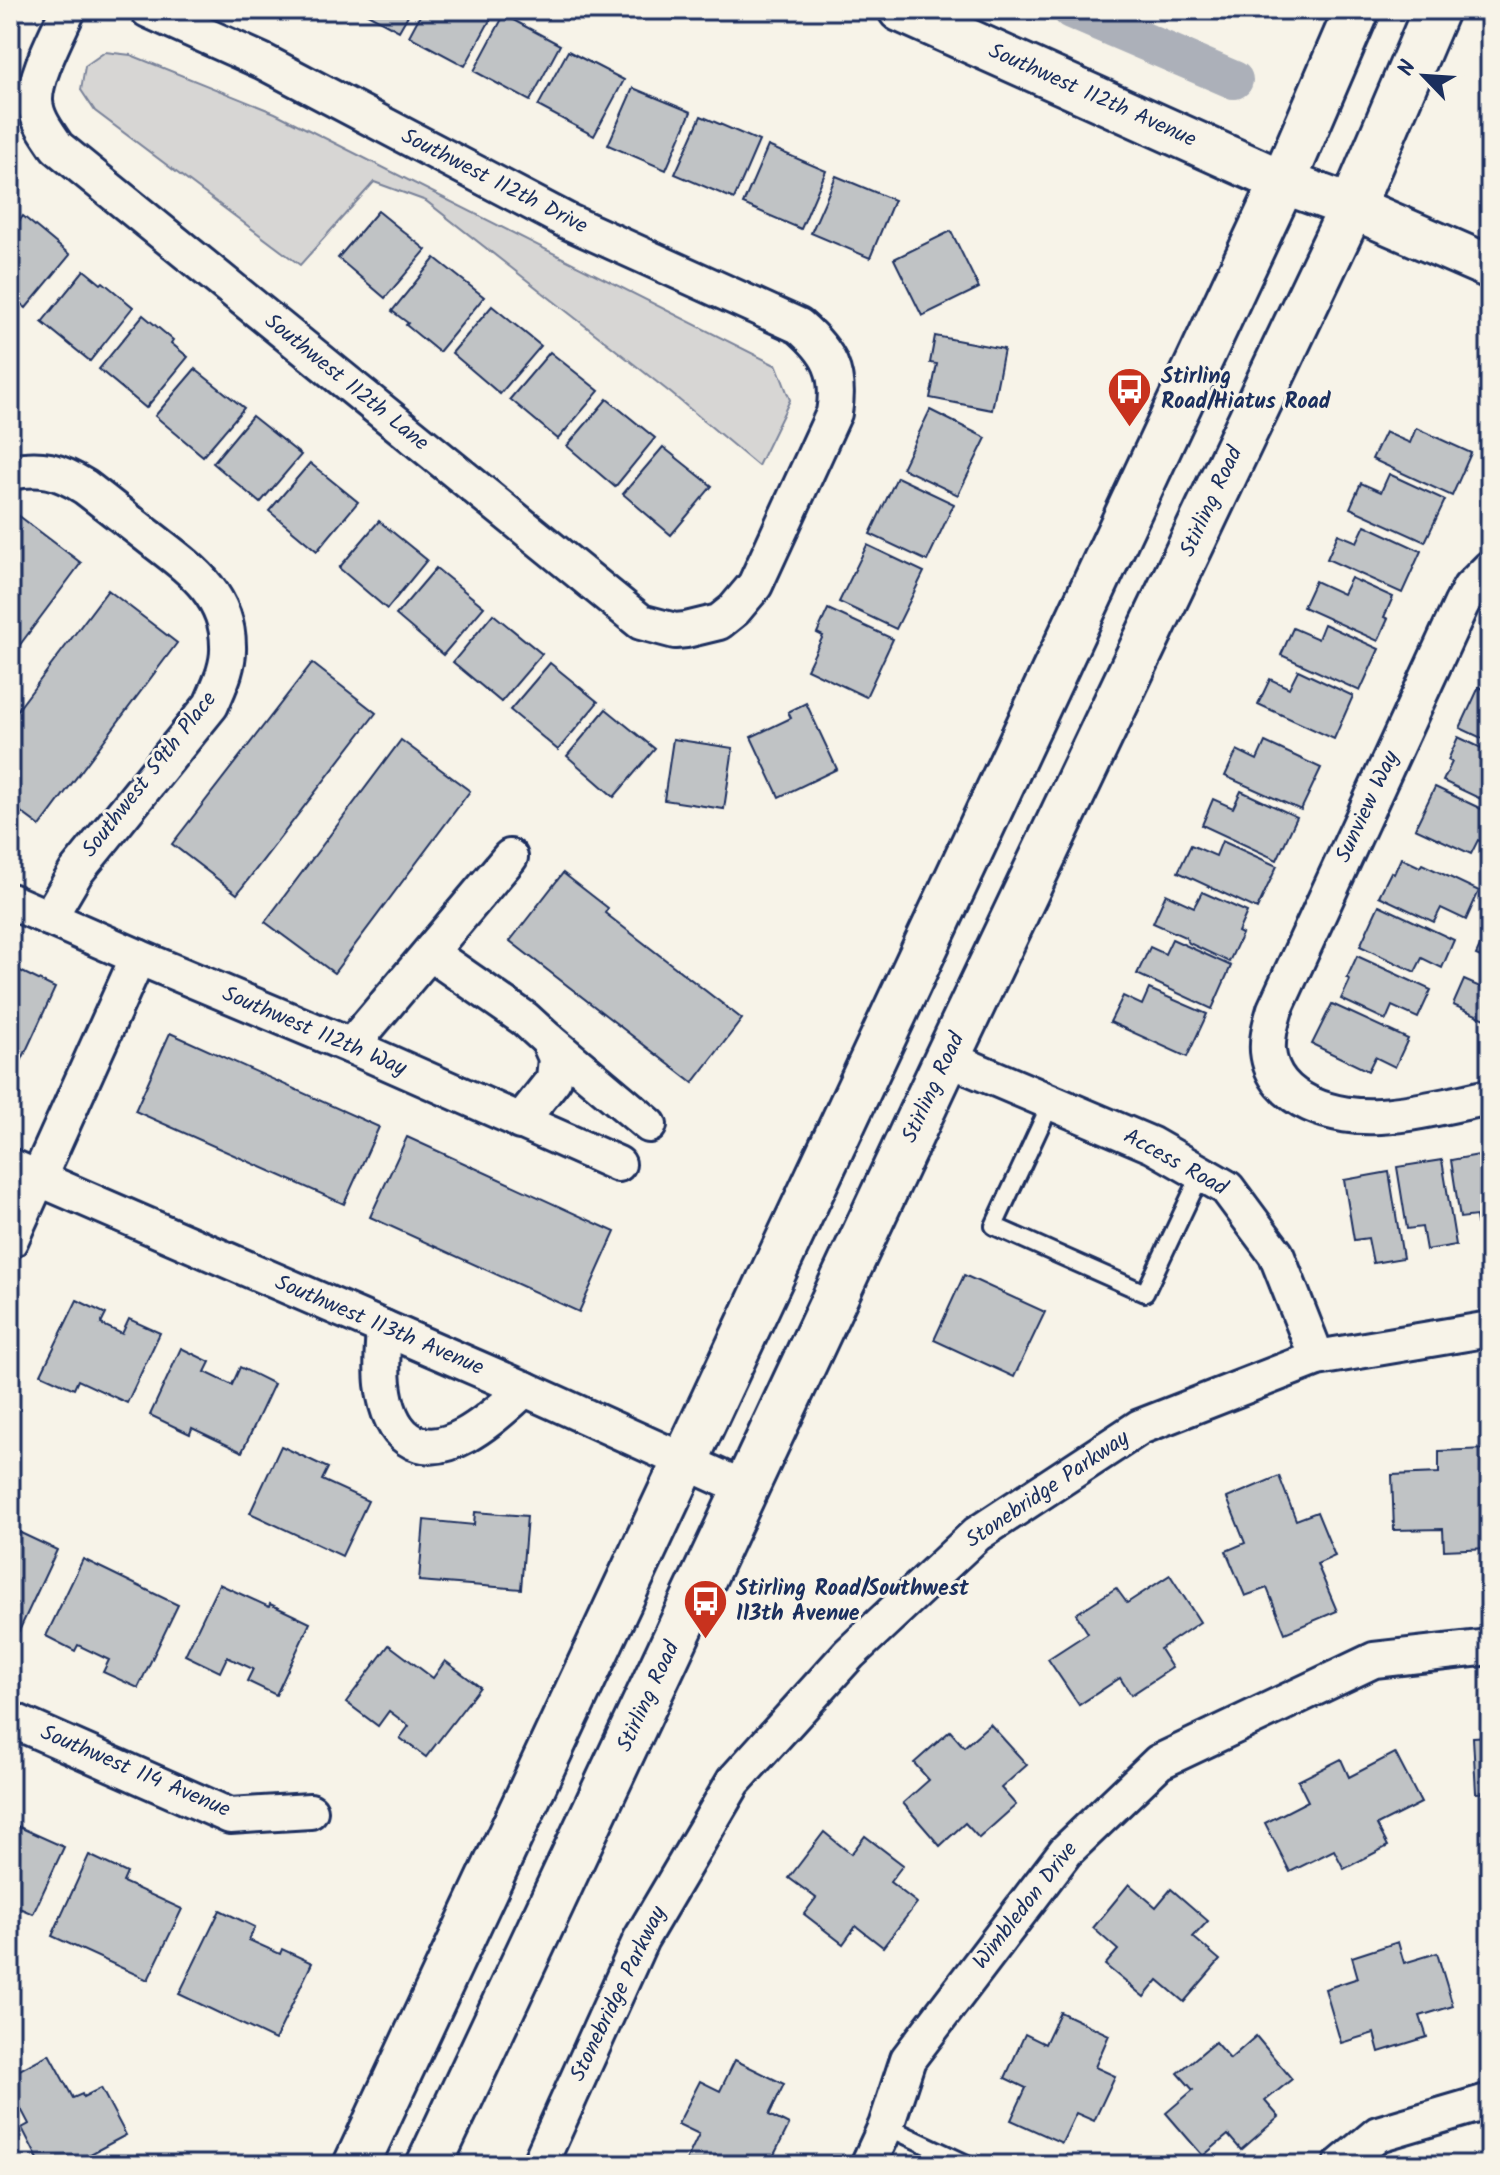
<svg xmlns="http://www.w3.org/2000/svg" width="1500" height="2175" font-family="Kalam,sans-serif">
	<rect width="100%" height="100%" fill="#f7f3e8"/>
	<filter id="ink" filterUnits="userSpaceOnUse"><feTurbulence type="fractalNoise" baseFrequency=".0125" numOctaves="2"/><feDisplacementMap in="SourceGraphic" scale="16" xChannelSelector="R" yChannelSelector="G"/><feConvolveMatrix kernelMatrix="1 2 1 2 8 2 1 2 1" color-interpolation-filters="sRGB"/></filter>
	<g filter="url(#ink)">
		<path fill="#d7d6d4" stroke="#798299" stroke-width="2" d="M105,52L131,55L275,113L777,366L790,400L758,466L672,394L426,201L374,182L300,265L95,111L81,90L85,66Z"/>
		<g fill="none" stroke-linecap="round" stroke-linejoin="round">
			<path stroke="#acb0b9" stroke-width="38" d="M1071,10L1234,80"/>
		</g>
		<g fill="#c0c3c5" stroke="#1b2f5e" stroke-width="2">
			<path d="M360,10H411L399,31Z"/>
			<path d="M423,10H494L495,11L465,66L409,36Z"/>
			<path d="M504,15L560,45L530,101L474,71Z"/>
			<path d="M568,51L624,80L594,136L538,106Z"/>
			<path d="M633,88L691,112L666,170L608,145Z"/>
			<path d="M701,116L759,141L734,199L675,174Z"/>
			<path d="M768,146L826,171L801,229L743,204Z"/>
			<path d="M836,176L894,200L870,258L811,233Z"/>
			<path d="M378,211L426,250L385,298L338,258Z"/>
			<path d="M23,216L70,255L26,308L10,295V232Z"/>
			<path d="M951,231L979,288L922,316L894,259Z"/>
			<path d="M435,258L484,297L439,352L406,325L408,323L392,311Z"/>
			<path d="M84,270L101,284L103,282L133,307L90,361L42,322Z"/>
			<path d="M492,306L541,346L500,394L452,353Z"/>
			<path d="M143,315L173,340L171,343L188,357L146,408L99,369Z"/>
			<path d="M935,336L1004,349L992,410L930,398L937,364L930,363Z"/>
			<path d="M550,352L599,391L558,439L510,399Z"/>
			<path d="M195,369L244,408L203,456L155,416Z"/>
			<path d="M607,399L655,438L615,487L567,446Z"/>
			<path d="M930,410L986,438L958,495L902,468Z"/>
			<path d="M252,416L301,455L260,503L213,463Z"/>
			<path d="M1416,428L1471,453L1452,496L1372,459L1385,432L1410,443Z"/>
			<path d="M663,447L712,486L671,535L623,494Z"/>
			<path d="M310,463L358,502L317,551L269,511Z"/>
			<path d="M1389,474L1445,500L1425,542L1350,508L1361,483L1381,492Z"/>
			<path d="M897,477L954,504L927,561L870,534Z"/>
			<path d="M14,512L81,563L10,658V518Z"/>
			<path d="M379,521L427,560L387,609L339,568Z"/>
			<path d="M1365,525L1421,551L1402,593L1327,559L1338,534L1357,542Z"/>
			<path d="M867,545L924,572L896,629L839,602Z"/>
			<path d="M436,568L484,607L443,655L396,615Z"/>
			<path d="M1351,578L1393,597L1384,617L1388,619L1378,641L1303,607L1315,581L1343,594Z"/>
			<path d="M108,590L177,643L40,826L10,804V720Z"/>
			<path d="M828,609L893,639L866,697L807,669L823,636L817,633Z"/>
			<path d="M493,614L542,654L501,702L453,662Z"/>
			<path d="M1324,624L1379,649L1360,691L1281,655L1293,628L1318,639Z"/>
			<path d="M312,663L376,713L237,894L172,844Z"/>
			<path d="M550,663L598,702L558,750L510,710Z"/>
			<path d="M1298,670L1353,696L1334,739L1258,704L1270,679L1289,688Z"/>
			<path d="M1479,687L1490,692V742L1460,728Z"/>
			<path d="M806,703L837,769L779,797L751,737L791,718L788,712Z"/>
			<path d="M606,709L655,749L614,797L567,756Z"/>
			<path d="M1458,737L1490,752V796L1487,802L1443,781L1452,762L1448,760Z"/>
			<path d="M673,739L733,748L724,809L664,800Z"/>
			<path d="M401,740L470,791L334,973L265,922Z"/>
			<path d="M1265,742L1321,768L1301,810L1225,776L1237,750L1257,760Z"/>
			<path d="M1435,787L1490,813V846L1478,840L1471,854L1415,828Z"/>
			<path d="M1241,791L1297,817L1277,860L1202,825L1213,799L1233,808Z"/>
			<path d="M1222,841L1277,866L1257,909L1178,872L1191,845L1216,856Z"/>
			<path d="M1401,858L1420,867L1422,864L1479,891L1466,920L1441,908L1434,922L1379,896L1391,872L1394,874Z"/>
			<path d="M563,873L608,908L605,913L742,1019L693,1083L510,941Z"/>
			<path d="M1202,892L1247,912L1238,932L1242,934L1229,962L1189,943L1185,937L1153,923L1166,894L1194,907Z"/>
			<path d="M1379,905L1454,940L1442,968L1422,958L1415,972L1360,946Z"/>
			<path d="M1488,929L1490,930V961L1476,955Z"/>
			<path d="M1172,939L1231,966L1212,1009L1137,974L1150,947L1165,954Z"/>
			<path d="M1357,956L1431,990L1418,1018L1392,1006L1386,1020L1341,999L1350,980L1347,978Z"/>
			<path d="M10,966L55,988L19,1066L10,1062Z"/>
			<path d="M1464,980L1489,991L1490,989V1021L1453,1005Z"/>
			<path d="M1149,989L1207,1014L1187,1057L1110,1022L1123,996L1142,1005Z"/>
			<path d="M1332,1004L1408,1039L1395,1067L1375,1057L1368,1071L1312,1044Z"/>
			<path d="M170,1033L379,1127L344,1204L135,1111Z"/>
			<path d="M407,1137L615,1232L579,1312L370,1217Z"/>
			<path d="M1490,1153V1240L1480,1242L1476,1216L1460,1218L1451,1160Z"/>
			<path d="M1442,1160L1456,1245L1426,1250L1422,1227L1407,1229L1397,1167Z"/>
			<path d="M1389,1172L1403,1258L1373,1263L1368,1238L1354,1240L1344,1180Z"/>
			<path d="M964,1275L1045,1312L1014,1377L934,1340Z"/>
			<path d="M77,1300L106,1314L101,1324L122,1334L129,1319L160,1333L127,1403L78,1380L74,1389L41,1374Z"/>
			<path d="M181,1348L210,1362L205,1372L232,1385L240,1367L274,1384L242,1452L192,1428L190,1434L150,1415Z"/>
			<path d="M281,1446L328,1468L322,1480L368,1501L342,1556L250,1513Z"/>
			<path d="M1487,1449V1469H1490V1548L1444,1550L1443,1529L1394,1530L1392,1475L1439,1473V1451Z"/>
			<path d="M1279,1476L1296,1520L1317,1512L1335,1556L1317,1564L1337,1611L1285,1633L1267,1588L1245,1596L1226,1551L1245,1543L1227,1498Z"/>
			<path d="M475,1512L527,1516L521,1589L419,1581L424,1520L474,1525Z"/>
			<path d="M10,1528L57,1550L19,1631L10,1626Z"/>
			<path d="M83,1559L178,1605L138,1688L103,1672L109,1660L78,1645L75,1651L46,1636Z"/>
			<path d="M1170,1575L1200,1622L1160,1649L1172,1668L1131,1695L1120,1678L1079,1705L1048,1659L1088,1633L1076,1614L1116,1588L1127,1603Z"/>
			<path d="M219,1584L269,1607L270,1604L310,1623L276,1695L247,1681L253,1669L227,1657L220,1672L185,1655Z"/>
			<path d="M389,1645L433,1678L445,1661L480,1687L426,1757L400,1738L409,1726L389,1711L378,1726L346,1702Z"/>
			<path d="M990,1724L1027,1765L1001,1788L1016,1805L979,1838L965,1823L940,1846L903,1803L929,1780L914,1763L950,1731L964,1747Z"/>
			<path d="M1490,1736V1792L1476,1793L1473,1737Z"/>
			<path d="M1395,1753L1421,1803L1377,1825L1388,1846L1344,1869L1334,1850L1290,1872L1265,1823L1308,1801L1298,1781L1341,1759L1349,1777Z"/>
			<path d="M17,1826L64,1847L33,1914L10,1904V1836L12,1837Z"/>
			<path d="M824,1832L851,1854L865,1836L903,1865L890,1882L917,1903L883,1947L856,1926L843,1944L804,1914L816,1898L789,1878Z"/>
			<path d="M89,1855L127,1873L123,1882L182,1909L148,1980L52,1936Z"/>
			<path d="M1129,1884L1156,1907L1171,1889L1208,1921L1193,1937L1220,1960L1184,2002L1158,1980L1144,1997L1105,1965L1118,1950L1093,1928Z"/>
			<path d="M220,1910L255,1927L249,1940L280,1954L282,1949L312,1963L275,2040L179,1994Z"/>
			<path d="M1398,1942L1404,1963L1437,1953L1453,2006L1420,2016L1427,2037L1379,2052L1374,2033L1341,2043L1325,1989L1358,1978L1352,1957Z"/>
			<path d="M1060,2012L1109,2035L1095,2067L1115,2076L1094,2121L1076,2113L1062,2143L1011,2120L1026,2088L1005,2078L1025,2034L1045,2044Z"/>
			<path d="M1256,2036L1292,2079L1265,2101L1279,2117L1241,2150L1228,2135L1203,2156L1166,2113L1193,2090L1178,2073L1215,2042L1230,2059Z"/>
			<path d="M49,2054L73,2098L82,2094L83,2097L101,2088L126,2135L70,2165H41L22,2128L29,2124L10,2088V2075Z"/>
			<path d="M735,2060L784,2084L769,2115L789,2125L769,2165H756L748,2161L746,2165H684L699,2134L678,2124L700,2081L720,2091Z"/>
		</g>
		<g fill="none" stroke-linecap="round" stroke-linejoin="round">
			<defs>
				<g id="service">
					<path d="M1051,1103L994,1226L1145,1293L1201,1174"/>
					<path d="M886,2126L969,2165"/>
				</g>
				<g id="minor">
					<path d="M68,10C58,33 34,77 35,101C36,119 48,133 57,147L641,622L675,631L686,630L719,622L734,610L755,585L834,413C841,373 829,352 799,326L569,222L264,62L148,10"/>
					<path d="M10,472C41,466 58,470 85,487C106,503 127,520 148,536C186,566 228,592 228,646C229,667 219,686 211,705L76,872L49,918"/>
					<path d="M1490,568L1470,588L1461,605L1275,1009C1271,1023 1267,1036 1268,1051C1273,1103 1338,1119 1380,1116C1416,1114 1454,1104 1490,1097"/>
					<path d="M10,901L138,957L351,1046L618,1164"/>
					<path d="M430,953L525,1019L548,1040L556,1058L554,1079L520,1122"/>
					<path d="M548,1040L649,1125"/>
					<path d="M351,1046L510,857"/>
					<path d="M947,1058L1152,1145L1227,1188L1276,1254L1317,1358"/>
					<path d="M10,1166L525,1389L746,1489"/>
					<path d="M10,1241L138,957"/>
					<path d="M384,1328C383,1347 381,1366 383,1384C389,1435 417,1462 466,1435C488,1423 506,1405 525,1389"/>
					<path d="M10,1719L230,1816L310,1811"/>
					<path d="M539,2165L641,1939L734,1781L849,1654L977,1534L1140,1427L1317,1358L1490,1329"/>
					<path d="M868,2165L886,2126L908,2059L1066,1851L1159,1762L1374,1660L1490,1647"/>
					<path d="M1341,2165L1378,2134L1490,2101"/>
				</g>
				<path id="tertiary" d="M900,10L1283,182L1352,207L1490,267"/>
				<g id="primary">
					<path d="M356,2165L1283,182L1357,10"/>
					<path d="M429,2165L947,1058L1352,207L1436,10"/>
				</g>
			</defs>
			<use href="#service" stroke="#1b2f5e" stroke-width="22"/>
			<use href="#minor" stroke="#1b2f5e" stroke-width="40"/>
			<use href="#tertiary" stroke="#1b2f5e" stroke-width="48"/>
			<use href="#primary" stroke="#1b2f5e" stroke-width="50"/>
			<use href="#service" stroke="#f7f3e8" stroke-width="16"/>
			<use href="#minor" stroke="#f7f3e8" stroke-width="34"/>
			<use href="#tertiary" stroke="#f7f3e8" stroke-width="42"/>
			<use href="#primary" stroke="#f7f3e8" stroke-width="44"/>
		</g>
	</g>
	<defs>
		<symbol id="bus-pin" viewBox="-11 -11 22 30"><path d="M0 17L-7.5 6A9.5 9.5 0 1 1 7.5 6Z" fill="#c8321e" stroke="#f7f3e8"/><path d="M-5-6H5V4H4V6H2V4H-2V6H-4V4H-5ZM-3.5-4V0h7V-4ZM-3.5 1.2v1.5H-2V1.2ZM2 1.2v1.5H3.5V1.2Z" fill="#fff"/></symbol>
	</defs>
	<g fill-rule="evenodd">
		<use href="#bus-pin" x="1104" y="364" width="51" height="69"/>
		<use href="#bus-pin" x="680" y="1576" width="51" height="69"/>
	</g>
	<g text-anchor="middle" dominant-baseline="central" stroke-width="6" stroke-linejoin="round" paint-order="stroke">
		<g font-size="22" fill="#1b2f5e" stroke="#f7f3e8">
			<text transform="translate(1092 96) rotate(24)">Southwest 112th Avenue</text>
			<text transform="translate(494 182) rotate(27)">Southwest 112th Drive</text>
			<text transform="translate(346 383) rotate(39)">Southwest 112th Lane</text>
			<text transform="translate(1212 502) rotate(-65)">Stirling Road</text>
			<text transform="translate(150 775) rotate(-52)">Southwest 59th Place</text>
			<text transform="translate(1368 807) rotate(-65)">Sunview Way</text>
			<text transform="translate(314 1032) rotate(23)">Southwest 112th Way</text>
			<text transform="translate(934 1088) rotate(-65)">Stirling Road</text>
			<text transform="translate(1175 1163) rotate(29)">Access Road</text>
			<text transform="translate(379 1326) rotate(23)">Southwest 113th Avenue</text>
			<text transform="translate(1048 1490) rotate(-34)">Stonebridge Parkway</text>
			<text transform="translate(649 1697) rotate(-65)">Stirling Road</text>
			<text transform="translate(135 1772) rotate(23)">Southwest 114 Avenue</text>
			<text transform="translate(1026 1906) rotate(-52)">Wimbledon Drive</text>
			<text transform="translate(619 1994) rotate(-64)">Stonebridge Parkway</text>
		</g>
		<g font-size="22" font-weight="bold" fill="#1b2f5e" stroke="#f7f3e8" text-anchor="start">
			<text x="1161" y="377">Stirling<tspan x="1161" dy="25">Road/Hiatus Road</tspan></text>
			<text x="736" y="1589">Stirling Road/Southwest<tspan x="736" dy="25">113th Avenue</tspan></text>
		</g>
	</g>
	<rect width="1500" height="2175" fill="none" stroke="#f7f3e8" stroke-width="40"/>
	<rect x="20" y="20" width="1460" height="2135" fill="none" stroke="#1b2f5e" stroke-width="3" filter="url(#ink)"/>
	<g transform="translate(1424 76) rotate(295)" stroke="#f7f3e8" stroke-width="6" paint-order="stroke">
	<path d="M0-6L14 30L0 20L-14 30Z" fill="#1b2f5e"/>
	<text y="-12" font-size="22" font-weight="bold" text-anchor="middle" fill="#1b2f5e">N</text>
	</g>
</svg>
